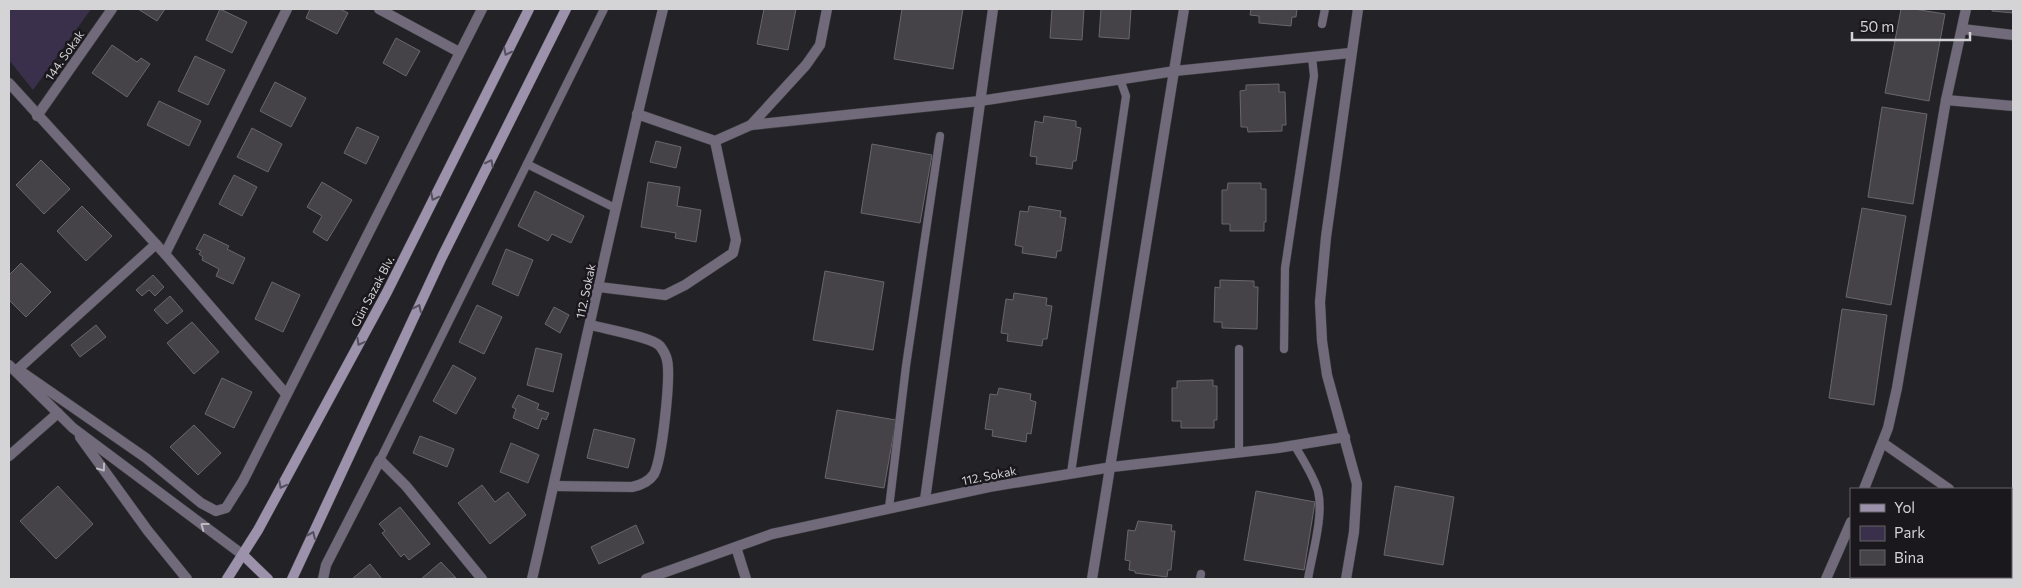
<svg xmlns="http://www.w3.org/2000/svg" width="2022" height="588" font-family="Commissioner,sans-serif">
	<rect width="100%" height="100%" fill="#232226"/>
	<path fill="#3b304b" d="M9,9H91L33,90L9,60Z"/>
	<g fill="#454348" stroke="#69676c">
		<path d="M138,9H165L157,21Z"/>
		<path d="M220,9L247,22L232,53L206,40Z"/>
		<path d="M310,9H340L348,13L337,34L306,18Z"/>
		<path d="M764,9H796L788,50L757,44Z"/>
		<path d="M902,9H963L953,69L894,59Z"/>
		<path d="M1052,9H1084L1082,40L1050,38Z"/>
		<path d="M1101,9H1131L1129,39L1099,37Z"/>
		<path d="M1251,9H1297L1296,17H1292L1291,26L1259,23V16L1250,15Z"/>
		<path d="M1901,9H1914L1945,14L1929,101L1885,93Z"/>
		<path d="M1992,9H2013V13L1992,11Z"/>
		<path d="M396,38L420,51L406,76L383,63Z"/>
		<path d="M112,45L137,62L141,58L150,64L127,97L92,73Z"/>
		<path d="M195,56L225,70L208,105L178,91Z"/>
		<path d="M275,82L306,98L291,127L260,111Z"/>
		<path d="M1279,84V92H1285L1286,125H1282V131L1248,132L1247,127H1241L1240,91L1246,90V85Z"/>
		<path d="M159,101L201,121L189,146L147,125Z"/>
		<path d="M1882,107L1927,114L1913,204L1868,197Z"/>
		<path d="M1044,116L1076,121V127L1081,128L1076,161H1073L1072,169L1036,164L1037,157L1030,156L1035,121L1043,123Z"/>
		<path d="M357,127L379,137L366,164L344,153Z"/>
		<path d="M252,128L282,144L268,172L237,157Z"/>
		<path d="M656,141L681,147L676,168L650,162Z"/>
		<path d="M872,144L932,155L920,223L861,213Z"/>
		<path d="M41,160L70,189L44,214L16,185Z"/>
		<path d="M234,175L257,187L242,216L219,204Z"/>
		<path d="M322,182L352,200L327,241L313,232L322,216L307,207Z"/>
		<path d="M648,182L680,187L677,206L701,210L696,242L675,238L676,233L641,227Z"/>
		<path d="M1228,183H1261V189H1266V222H1264V231H1230V224H1222V190H1227Z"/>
		<path d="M535,191L584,216L571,243L552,234L548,241L518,226Z"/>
		<path d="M82,206L112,236L86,261L57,231Z"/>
		<path d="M1029,206L1061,211L1060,217L1066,218L1061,251H1057L1056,258L1022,253L1023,247L1015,245L1020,211L1028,212Z"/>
		<path d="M1862,208L1906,216L1891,305L1846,297Z"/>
		<path d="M204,234L229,246L227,249L245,258L233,284L216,276L219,269L202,260L203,257L199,254L201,251L196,249Z"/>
		<path d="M506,249L533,260L518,296L492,284Z"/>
		<path d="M21,263L51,292L26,317L9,300V275Z"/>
		<path d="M825,271L884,282L873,350L813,340Z"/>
		<path d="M153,275L164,287L155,296L149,290L142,296L136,290Z"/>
		<path d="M1220,280L1254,281V287H1258L1257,329L1222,328V322H1214L1215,287L1220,288Z"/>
		<path d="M272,282L300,295L283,332L255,319Z"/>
		<path d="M1014,293L1047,298L1046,305L1052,306L1047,339H1043L1042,346L1007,341L1008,334L1001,333L1006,299L1013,300Z"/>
		<path d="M170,296L183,311L167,324L154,310Z"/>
		<path d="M477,305L502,317L484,354L459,342Z"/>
		<path d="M554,307L569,315L560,333L545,324Z"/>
		<path d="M1842,309L1887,315L1874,405L1829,398Z"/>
		<path d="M192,322L219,352L194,374L167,343Z"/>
		<path d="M96,325L106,337L80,357L71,345Z"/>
		<path d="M536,348L562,354L553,392L527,385Z"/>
		<path d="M453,365L476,378L456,414L433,401Z"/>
		<path d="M222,378L252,392L234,428L205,414Z"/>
		<path d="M1213,380V386H1217V420H1214V428H1181V421H1172V388H1177V381Z"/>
		<path d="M999,388L1031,394L1030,400L1036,402L1031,434L1027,433L1026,442L992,436L993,430L985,429L990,394L997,395Z"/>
		<path d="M518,395L539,404L537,409L549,413L546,420L542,418L538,429L513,418L516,409L512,407Z"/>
		<path d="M837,410L896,420L884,488L825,478Z"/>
		<path d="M194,425L221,453L198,475L170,447Z"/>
		<path d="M594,429L635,439L628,468L587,458Z"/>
		<path d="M420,436L454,449L447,467L413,453Z"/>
		<path d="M511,443L539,455L528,483L500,472Z"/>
		<path d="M482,485L495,502L508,492L526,515L490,544L458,503Z"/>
		<path d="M58,486L93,524L56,559L20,521Z"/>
		<path d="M1395,486L1454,497L1443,565L1384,555Z"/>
		<path d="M1256,491L1315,502L1304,570L1244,560Z"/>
		<path d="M400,507L430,544L409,560L404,554L401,557L382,533L385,531L379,524Z"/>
		<path d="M1138,521L1172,525L1171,531H1175L1171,570H1168L1167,577L1135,573V571L1129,570L1130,561L1125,560L1128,530L1135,531Z"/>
		<path d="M636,525L644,543L599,564L591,547Z"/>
		<path d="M441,562L456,578L422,579H421Z"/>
		<path d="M370,564L382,579H352Z"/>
	</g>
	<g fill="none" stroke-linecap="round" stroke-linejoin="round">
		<defs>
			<g id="service">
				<path d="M1322,24L1325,9"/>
				<path d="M527,164L615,208"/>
				<path d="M1284,349L1285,268L1314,76L1312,57"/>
				<path d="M1295,446C1303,460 1313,475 1318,491C1324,516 1312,554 1308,579"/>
				<path d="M1239,453V349"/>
				<path d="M380,460L604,9"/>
				<path d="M1071,473L1126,96L1120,79"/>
				<path d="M889,508L906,366L940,136"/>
				<path d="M1200,579L1201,574"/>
			</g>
			<g id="minor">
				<path d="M379,9L459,52"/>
				<path d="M1962,29L2013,35"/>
				<path d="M9,83L165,254L286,394"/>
				<path d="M1946,100L2013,106"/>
				<path d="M637,114L715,141L751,125L806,65L820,45L827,9"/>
				<path d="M37,116L112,9"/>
				<path d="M751,125L980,101L1175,71L1350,53"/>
				<path d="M165,254L287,9"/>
				<path d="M599,287L665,295L685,285L733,253L736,240L715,141"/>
				<path d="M17,370L156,244"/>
				<path d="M19,370L146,458L201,503L216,511L226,508L243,481L482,9"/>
				<path d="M1883,443L1949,489"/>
				<path d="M9,456L58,413"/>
				<path d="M554,486L632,487C641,485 649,482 654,474C662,459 671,377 667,360C666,355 663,350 660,346C652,337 605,329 591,325"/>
				<path d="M925,500L993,9"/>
				<path d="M2011,516L2013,504"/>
				<path d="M736,547L746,579"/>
				<path d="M323,579L326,565L380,460L406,486L482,579"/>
				<path d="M532,579C576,389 616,198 663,9"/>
				<path d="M646,579L772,534L989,487L1112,467L1278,448L1345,437"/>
				<path d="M1092,579L1184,9"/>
				<path d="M1346,579L1354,532L1357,484L1327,375L1322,341L1320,302L1326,237L1358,9"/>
				<path d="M1983,579L1985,577"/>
			</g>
			<g id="tertiary">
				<path d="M9,365L73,428L243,555"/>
				<path d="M80,437L148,531L187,579"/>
				<path d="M1864,489L1888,428L1897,388L1946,100L1966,9"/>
				<path d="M1826,579L1851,522"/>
			</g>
			<g id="secondary">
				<path d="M243,555L268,579"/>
				<path d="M227,579L258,530L387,292L529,9"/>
				<path d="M292,579L442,257L566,9"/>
			</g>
		</defs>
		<use href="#service" stroke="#3f3e42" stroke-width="9"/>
		<use href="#minor" stroke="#3f3e42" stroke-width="11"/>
		<use href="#tertiary" stroke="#3f3e42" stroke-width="11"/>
		<use href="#secondary" stroke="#3f3e42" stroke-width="11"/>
		<use href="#service" stroke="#706a7a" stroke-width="8"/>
		<use href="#minor" stroke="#706a7a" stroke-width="10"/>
		<use href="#tertiary" stroke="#706a7a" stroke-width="10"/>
		<use href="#secondary" stroke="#9c92ac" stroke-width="10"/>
	</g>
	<defs><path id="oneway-chevron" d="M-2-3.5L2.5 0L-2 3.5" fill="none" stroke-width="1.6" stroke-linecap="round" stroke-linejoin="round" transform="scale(1.25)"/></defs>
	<g stroke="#544f5d">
		<use href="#oneway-chevron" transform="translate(507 52) rotate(117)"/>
		<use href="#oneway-chevron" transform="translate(490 163) rotate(-63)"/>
		<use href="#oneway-chevron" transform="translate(434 197) rotate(117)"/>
		<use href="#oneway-chevron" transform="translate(418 308) rotate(-65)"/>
		<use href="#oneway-chevron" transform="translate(360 342) rotate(119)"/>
		<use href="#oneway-chevron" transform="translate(282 485) rotate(118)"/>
		<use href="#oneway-chevron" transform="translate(312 535) rotate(-66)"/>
	</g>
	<g stroke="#bbb9be">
		<use href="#oneway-chevron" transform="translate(102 468) rotate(54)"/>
		<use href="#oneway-chevron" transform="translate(204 526) rotate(-143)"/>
	</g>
	<g text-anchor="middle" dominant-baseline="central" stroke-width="5" stroke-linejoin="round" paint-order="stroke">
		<g font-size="12" fill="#d4d3d5" stroke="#1a181d">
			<text transform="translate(64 55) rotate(-55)">144. Sokak</text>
			<text transform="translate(372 291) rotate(-62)">Gün Sazak Blv.</text>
			<text transform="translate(585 291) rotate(-78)">112. Sokak</text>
			<text transform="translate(989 475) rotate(-11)">112. Sokak</text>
		</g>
	</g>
	<rect width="2022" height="588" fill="none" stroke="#d4d3d5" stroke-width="20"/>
	<rect x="1850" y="488" width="162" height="90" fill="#1a181d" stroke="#646367"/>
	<rect x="1860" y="504" width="25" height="8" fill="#9c92ac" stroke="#646367"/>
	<text x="1894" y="513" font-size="15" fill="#d4d3d5">Yol</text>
	<rect x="1860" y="526" width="25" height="15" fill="#3b304b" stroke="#646367"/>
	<text x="1894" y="538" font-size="15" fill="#d4d3d5">Park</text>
	<rect x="1860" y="550" width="25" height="15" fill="#454348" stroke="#646367"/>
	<text x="1894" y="563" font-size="15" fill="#d4d3d5">Bina</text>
	<path d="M1852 32v8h118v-8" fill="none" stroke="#d4d3d5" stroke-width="2.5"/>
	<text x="1860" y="32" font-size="15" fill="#d4d3d5" stroke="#1a181d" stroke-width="4" paint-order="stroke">50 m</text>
</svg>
